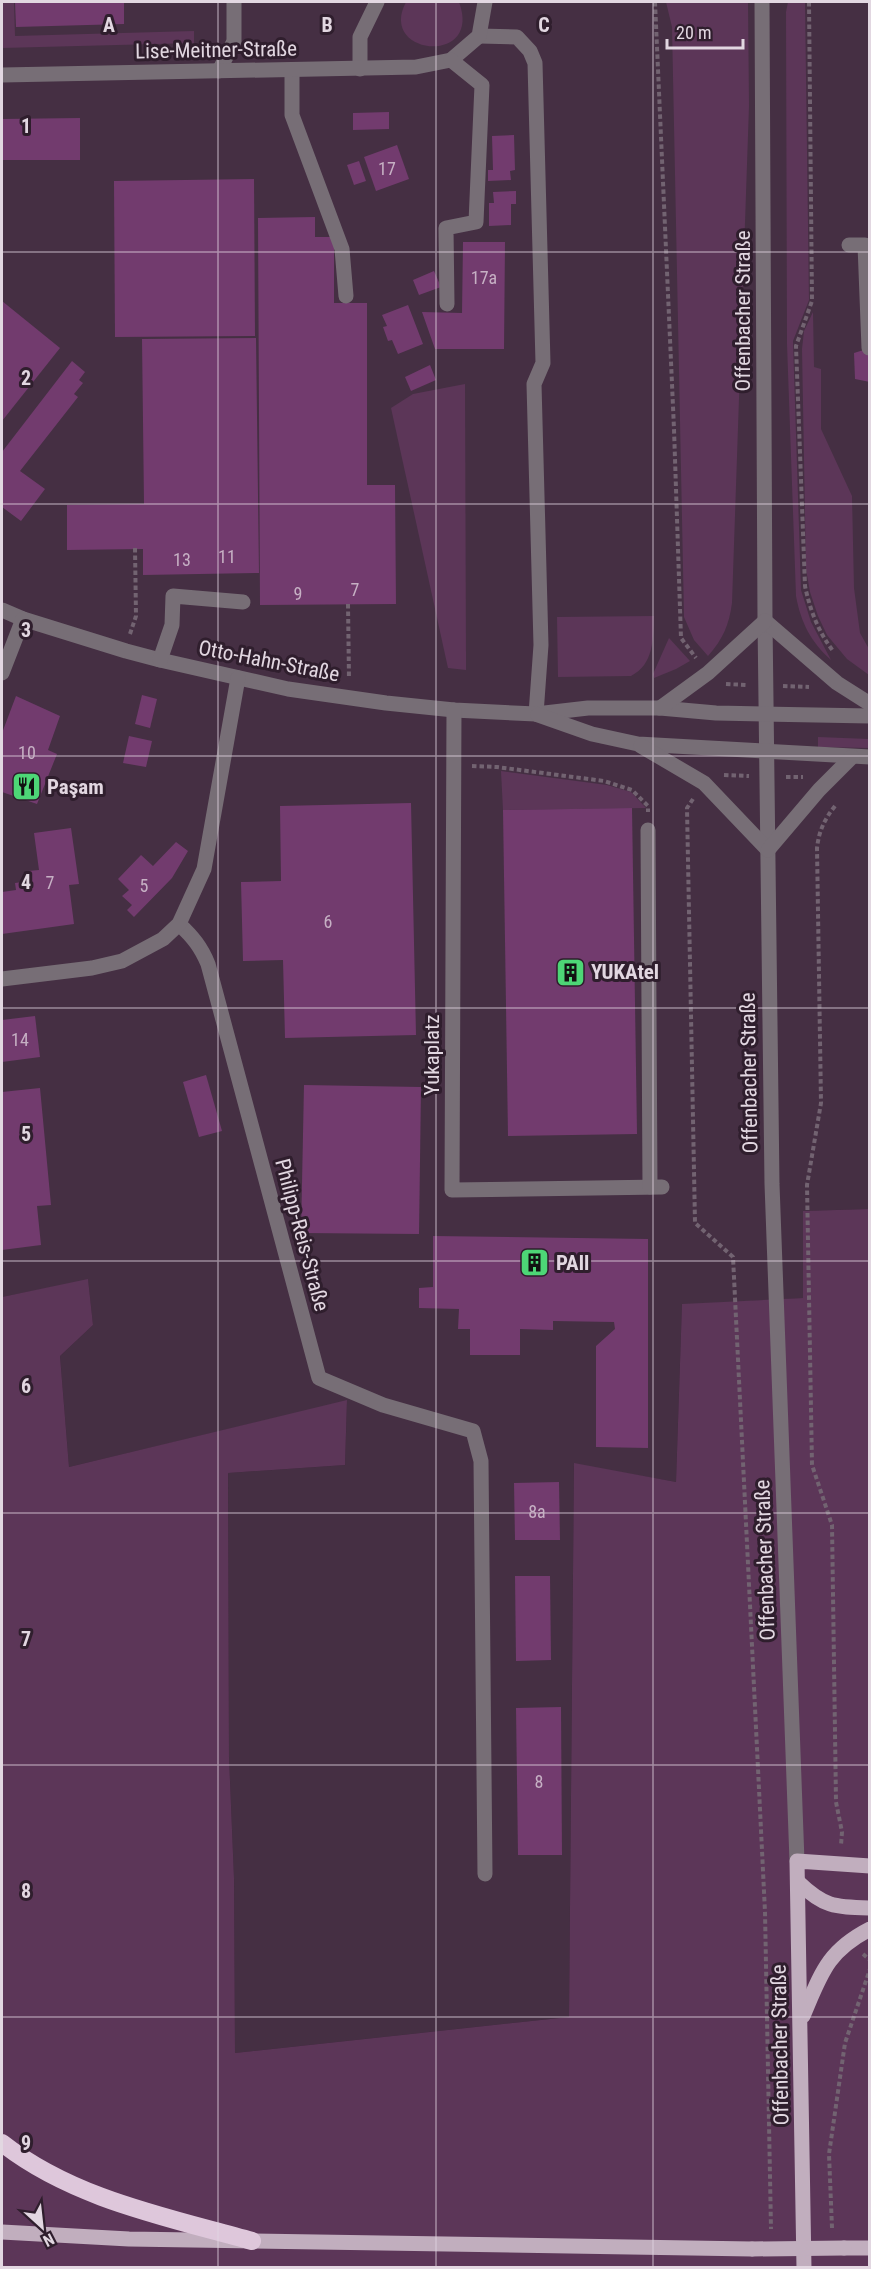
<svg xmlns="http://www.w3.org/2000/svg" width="871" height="2269" font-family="'Roboto Condensed',sans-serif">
	<rect width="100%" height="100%" fill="#392737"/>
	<path fill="#452f43" d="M2,2H869V1209L803,1211L804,1298L682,1305L676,1482L574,1464L569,2017L235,2053L234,1878L229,1757L228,1473L345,1465L347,1401L69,1467L60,1356L93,1325L88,1280L2,1297Z"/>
	<g fill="#5c3658">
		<path d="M2,2H14L15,36L194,31V43L2,48Z"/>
		<path d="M406,2H459C483,66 377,56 406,2Z"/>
		<path d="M666,2H748L749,106L732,603C729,625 723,639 708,656L694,640L684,617L672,27Z"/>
		<path d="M788,2H805L809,300L793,341L801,590L811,622L831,660C811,642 801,623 796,596L787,344L786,12Z"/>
		<path d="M813,312L814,367L821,369V429L852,496L854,588L860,633L869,649V675L847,659L827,635L818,616L810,592L806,569L802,349L804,331Z"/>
		<path d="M465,384L466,658V670L448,668L391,408L413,394Z"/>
		<path d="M654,616C653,640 654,664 631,676L558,677L557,617Z"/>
		<path d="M669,638L690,661L676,669L654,678L653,674Z"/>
		<path d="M818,737L869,739V748L818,747Z"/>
		<path d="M501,771L607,785L631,792L646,808L503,810Z"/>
		<path d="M869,1209V2267L2,2268V1297L88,1279L93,1325L60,1356L69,1467L347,1400L345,1465L228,1473L229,1757L234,1878L235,2053L569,2017L574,1463L676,1482L682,1304L803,1298V1211Z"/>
	</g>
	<g fill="#723b6e">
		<path d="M15,2H124V24L16,27Z"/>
		<path d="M389,112V129L353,130V113Z"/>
		<path d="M80,118V160H3L2,119Z"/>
		<path d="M514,135L515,170L510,171L511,180L488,181V170H493L492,136Z"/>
		<path d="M397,145L409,179L376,191L364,157Z"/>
		<path d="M359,161L366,181L354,185L347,165Z"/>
		<path d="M254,179L255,336L115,337L114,181Z"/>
		<path d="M516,191V204H511V225L489,226V203H494L493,192Z"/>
		<path d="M315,217V237H334V303H367V485H395L396,604L260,605L258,218Z"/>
		<path d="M463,242H505L504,349H435L422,312L462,313Z"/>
		<path d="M434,271L441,287L419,295L413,280Z"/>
		<path d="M2,301L60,348L2,421Z"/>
		<path d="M408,305L423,344L398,354L392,340L388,341L383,327L387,326L382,315Z"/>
		<path d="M256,338L259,573L143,575V549L67,550V505L144,504L142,339Z"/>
		<path d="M870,348V382L855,379L854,353Z"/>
		<path d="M72,361L85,372L79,380L83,383L74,394L78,397L20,471L45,489L21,521L2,507V452Z"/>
		<path d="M430,365L436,380L411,391L405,377Z"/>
		<path d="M142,695L157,699L150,728L135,724Z"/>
		<path d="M16,696L60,716L48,750L57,754L37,804L2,792V733Z"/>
		<path d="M129,736L152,741L146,767L123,763Z"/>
		<path d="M411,803L416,1035L285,1038L283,960L243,961L241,882L281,881L280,806Z"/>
		<path d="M632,808L637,1134L508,1136L503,810Z"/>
		<path d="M71,828L79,884L69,885L74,924L2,934V892L16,890L15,883L30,881L28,871L39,870L34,833Z"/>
		<path d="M176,842L188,851L172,878L134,917L127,910L132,905L122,896L129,890L118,879L141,855L153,866Z"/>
		<path d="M35,1016L40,1057L2,1062V1020Z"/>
		<path d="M206,1075L222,1131L199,1137L183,1082Z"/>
		<path d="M304,1085L421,1087L419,1234L301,1233Z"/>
		<path d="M40,1088L51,1205L37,1206L41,1245L2,1250V1092Z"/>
		<path d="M433,1236L648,1239V1448L596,1447V1346L615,1329L614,1322L553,1321V1330L520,1329V1355H470V1329H458L459,1309L419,1308V1288L433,1287Z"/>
		<path d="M559,1482L560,1540H515L514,1483Z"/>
		<path d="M515,1576H550L551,1660L516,1661Z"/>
		<path d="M561,1707L562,1855H518L516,1708Z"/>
	</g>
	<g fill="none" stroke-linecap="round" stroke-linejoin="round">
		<g stroke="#726371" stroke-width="4" stroke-dasharray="4.5 3" stroke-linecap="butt">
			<path d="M655,2L674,429L681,638L696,658"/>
			<path d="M809,2L812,301L796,346L805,586C810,610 818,631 833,651"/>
			<path d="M348,604L349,679"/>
			<path d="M130,634L136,616L135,548"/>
			<path d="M726,684L746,685"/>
			<path d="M783,686L809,687"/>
			<path d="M472,766L497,767L604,781L632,790L648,806V812"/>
			<path d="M724,775L749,776"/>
			<path d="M786,777H803"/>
			<path d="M693,799L687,808L695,1223L733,1257L765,1912L771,2229"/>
			<path d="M835,806C824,820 819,831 817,848L821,1103L807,1185L812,1465L832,1525L836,1802L842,1832L841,1845"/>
			<path d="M863,1954L870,1960"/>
			<path d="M832,2228L829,2154L845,2043L870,1969"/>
		</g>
		<g stroke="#776e76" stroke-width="15">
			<path d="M762,2L765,621L772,1184L797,1861"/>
			<path d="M479,36L517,37L530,51L535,63L543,363L534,384L541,645L536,714"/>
			<path d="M360,69V37L377,2"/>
			<path d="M292,70V115L342,249L346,296"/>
			<path d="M219,71L234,41V2"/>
			<path d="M2,75L416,67L451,60L479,36L485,2"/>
			<path d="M849,245H865L869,348"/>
			<path d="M447,304L446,228L476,222L482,85L451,60"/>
			<path d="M2,610L23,619L126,651L160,660L288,689L386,703L454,710L536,714L588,708H660L716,713L870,716"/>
			<path d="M765,621L837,683L870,704"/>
			<path d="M160,660L172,625L173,596L243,602"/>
			<path d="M2,673L23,619"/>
			<path d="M660,708L708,673L765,621"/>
			<path d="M454,710L452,1190L662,1187"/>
			<path d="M538,715L592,734L638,744L870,757"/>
			<path d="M641,746L704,783L768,850"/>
			<path d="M648,830L650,1187"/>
			<path d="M768,850L819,790L852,757"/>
			<path d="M179,924C193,937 201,947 208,964L319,1378L383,1405L473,1431L481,1461L485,1874"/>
			<path d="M2,979L92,968L122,961L163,939L179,924L204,869L238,678"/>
		</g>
		<g stroke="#c1aebe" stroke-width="15">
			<path d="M798,1882C824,1907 834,1907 870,1908"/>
			<path d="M803,2016C821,1974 827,1951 870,1929"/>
			<path d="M2,2232L129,2239L752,2249"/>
			<path d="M844,2248H870"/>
			<path d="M804,2268L797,1861L870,1866"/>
		</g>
		<path stroke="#dec7db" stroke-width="18" d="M2,2143C73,2199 167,2217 252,2241"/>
		<path stroke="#c1aebe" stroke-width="15" d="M752,2249L844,2248"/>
	</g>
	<path fill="none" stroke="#e2d7e1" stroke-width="1.5" stroke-opacity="0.55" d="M218,2V2268M436,2V2268M653,2V2268M2,252H870M2,504H870M2,756H870M2,1008H870M2,1261H870M2,1513H870M2,1765H870M2,2017H870"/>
	<defs>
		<symbol id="restaurant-square" viewBox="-11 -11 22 22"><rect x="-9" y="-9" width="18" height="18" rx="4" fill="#4dd676" stroke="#2f1e2d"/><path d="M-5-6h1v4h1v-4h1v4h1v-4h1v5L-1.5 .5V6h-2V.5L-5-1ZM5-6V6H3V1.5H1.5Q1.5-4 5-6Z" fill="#111"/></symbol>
		<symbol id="building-square" viewBox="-11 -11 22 22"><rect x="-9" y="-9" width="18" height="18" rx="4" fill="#4dd676" stroke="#2f1e2d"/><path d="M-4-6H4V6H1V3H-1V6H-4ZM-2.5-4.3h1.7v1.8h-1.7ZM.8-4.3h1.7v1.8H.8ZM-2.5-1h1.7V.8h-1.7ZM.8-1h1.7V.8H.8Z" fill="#111"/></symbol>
	</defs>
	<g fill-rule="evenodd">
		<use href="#restaurant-square" x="10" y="770" width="33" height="33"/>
		<use href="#building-square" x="554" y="956" width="33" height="33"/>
		<use href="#building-square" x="518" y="1246" width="33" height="33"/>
	</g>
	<g text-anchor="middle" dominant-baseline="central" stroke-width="6" stroke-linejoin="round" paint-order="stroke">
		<g font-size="18" fill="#c6b0c4">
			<text x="387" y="168">17</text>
			<text x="484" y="277">17a</text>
			<text x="227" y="556">11</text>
			<text x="182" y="559">13</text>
			<text x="355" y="589">7</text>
			<text x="298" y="593">9</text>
			<text x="27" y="752">10</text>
			<text x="50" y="882">7</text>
			<text x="144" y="885">5</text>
			<text x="328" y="921">6</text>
			<text x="20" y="1039">14</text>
			<text x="537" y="1511">8a</text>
			<text x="539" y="1781">8</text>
		</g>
		<g font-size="21" fill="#e2d7e1" stroke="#2f1e2d">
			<text transform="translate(216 50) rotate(-1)">Lise-Meitner-Straße</text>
			<text transform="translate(743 311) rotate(-90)">Offenbacher Straße</text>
			<text transform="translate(269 661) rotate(11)">Otto-Hahn-Straße</text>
			<text transform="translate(432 1055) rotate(-90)">Yukaplatz</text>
			<text transform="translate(749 1073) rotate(-91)">Offenbacher Straße</text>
			<text transform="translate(302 1235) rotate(75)">Philipp-Reis-Straße</text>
			<text transform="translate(765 1560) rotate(-92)">Offenbacher Straße</text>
			<text transform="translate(780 2045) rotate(-91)">Offenbacher Straße</text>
		</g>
		<g font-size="21" font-weight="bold" fill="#e2d7e1" stroke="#2f1e2d" text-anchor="start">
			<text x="47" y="787">Paşam</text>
			<text x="591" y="972">YUKAtel</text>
			<text x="556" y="1263">PAll</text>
		</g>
	</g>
	<g font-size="20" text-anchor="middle" font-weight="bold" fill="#e2d7e1" stroke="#2f1e2d" stroke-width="6" stroke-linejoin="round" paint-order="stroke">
		<text x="109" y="32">A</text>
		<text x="327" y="32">B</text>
		<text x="544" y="32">C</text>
		<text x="26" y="133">1</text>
		<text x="26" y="385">2</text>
		<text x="26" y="637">3</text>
		<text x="26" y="889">4</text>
		<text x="26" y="1141">5</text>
		<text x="26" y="1393">6</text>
		<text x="26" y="1646">7</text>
		<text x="26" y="1898">8</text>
		<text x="26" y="2150">9</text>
	</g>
	<rect width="871" height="2269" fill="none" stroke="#e2d7e1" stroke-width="6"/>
	<g transform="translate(42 2227) rotate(153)" stroke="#2f1e2d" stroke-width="4.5" paint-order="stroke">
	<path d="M0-4.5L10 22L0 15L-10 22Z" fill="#e2d7e1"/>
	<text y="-9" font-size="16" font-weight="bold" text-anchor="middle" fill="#e2d7e1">N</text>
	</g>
	<path d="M667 39v9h76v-9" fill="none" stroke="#e2d7e1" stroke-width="3"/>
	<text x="676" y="39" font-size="18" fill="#e2d7e1" stroke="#2f1e2d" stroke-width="4.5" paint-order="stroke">20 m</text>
</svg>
